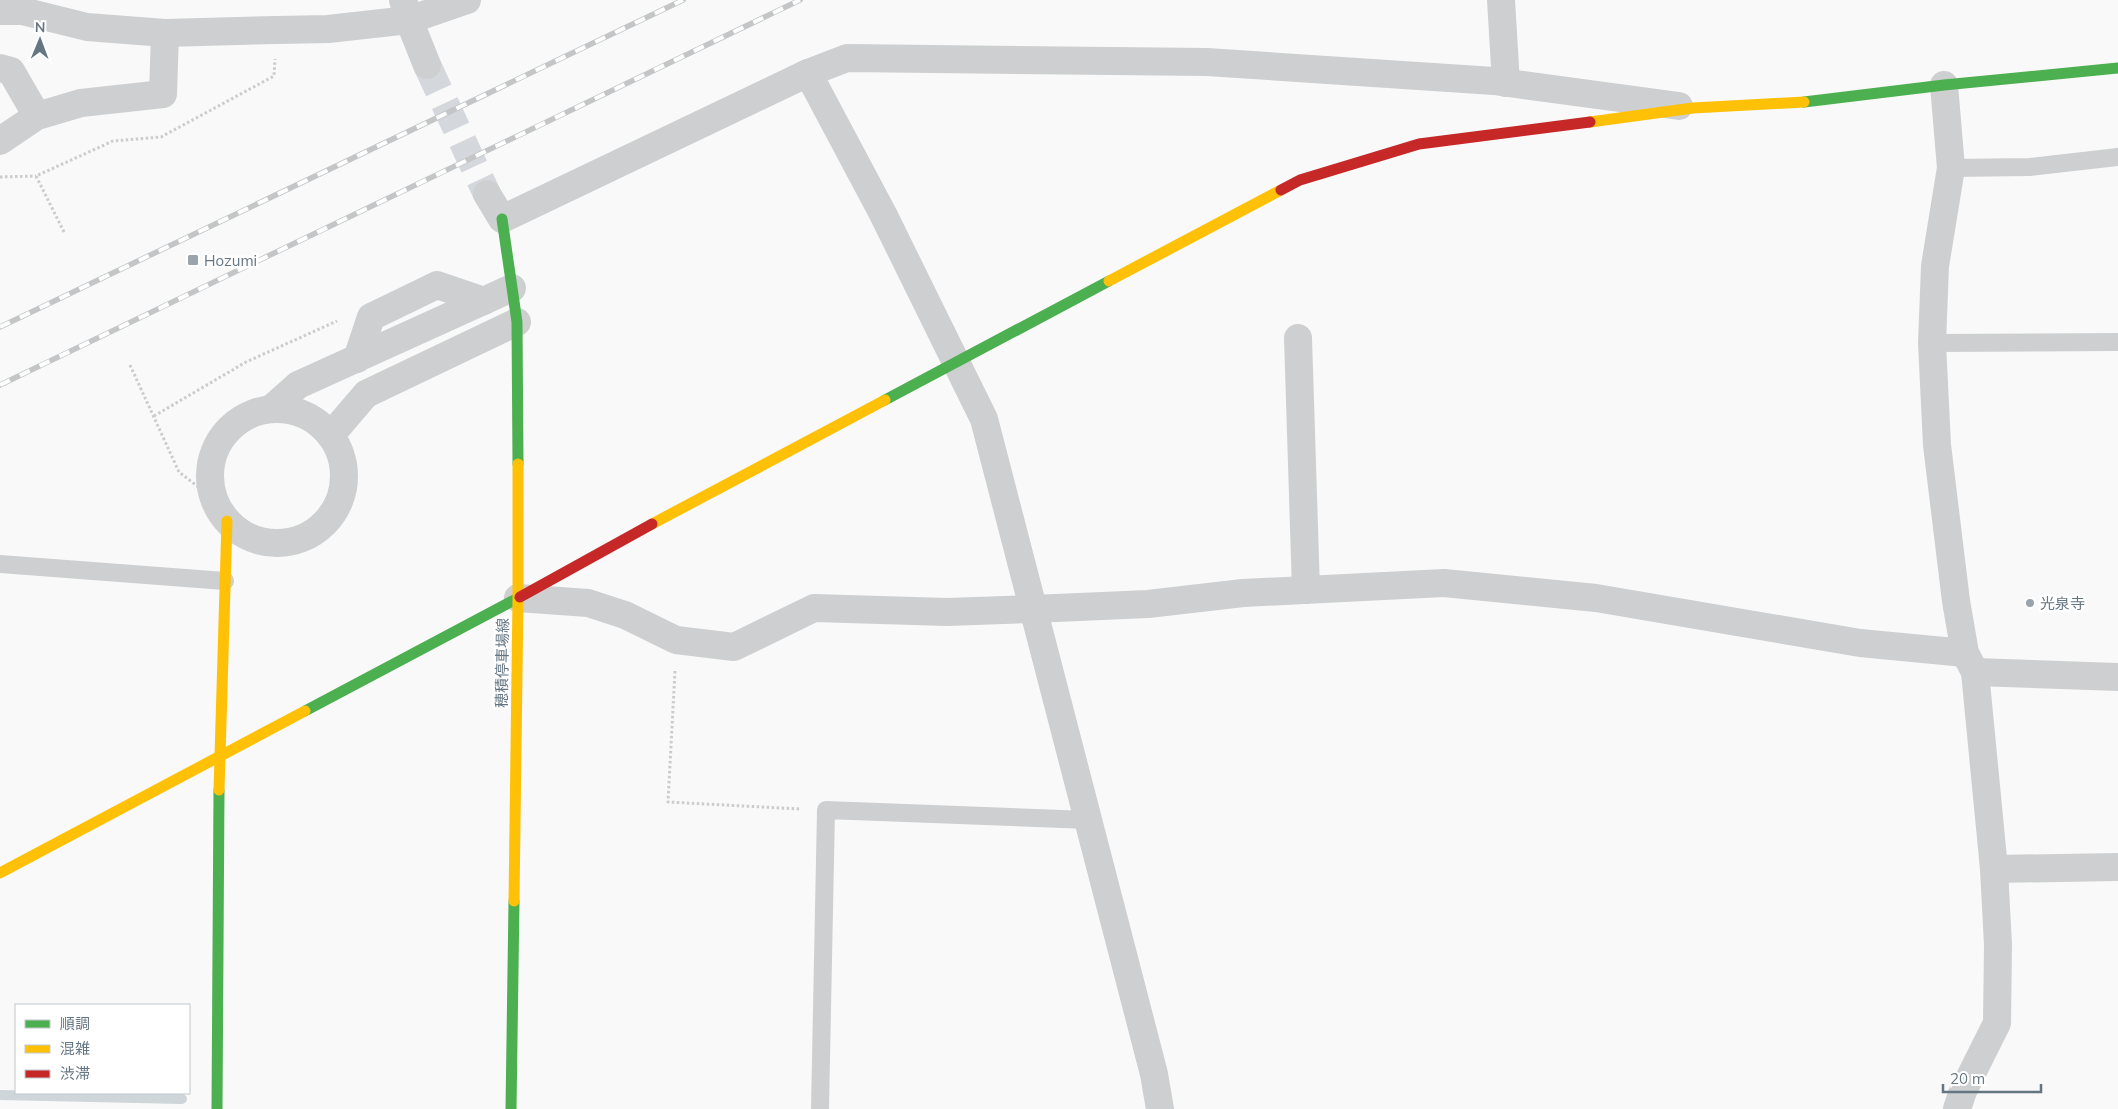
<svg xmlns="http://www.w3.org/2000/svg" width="2118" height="1109" font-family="Mulish,'Noto Sans JP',sans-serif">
	<rect width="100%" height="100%" fill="#f9f9f9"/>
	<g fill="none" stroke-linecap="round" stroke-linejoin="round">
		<path stroke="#ced6d9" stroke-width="10" d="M0,1095L182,1099"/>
		<path stroke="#d4d8dc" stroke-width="28" stroke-dasharray="28 14" stroke-linecap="butt" d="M427,65L487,194"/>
		<g stroke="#cbcccd" stroke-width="3" stroke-dasharray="2.5 2.5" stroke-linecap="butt">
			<path d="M0,177L36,176"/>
			<path d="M64,232L36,176L113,141L161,137L274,76L275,59"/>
			<path d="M130,365L179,472L210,496"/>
			<path d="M154,416L246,362L337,321"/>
			<path d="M675,671L668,802L800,809"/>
		</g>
		<g stroke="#cecfd0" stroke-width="18">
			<path d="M1951,168L2030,167L2118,157"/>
			<path d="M1932,343L2118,342"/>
			<path d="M0,564L225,581"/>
			<path d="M820,1109L826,810L1088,820"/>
		</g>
		<g stroke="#cecfd0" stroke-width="28">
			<path d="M403,0L409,20L427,65"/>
			<path d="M1501,0L1506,83"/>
			<path d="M0,11H22L87,27L165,33L276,30L328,29L409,20L467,0"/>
			<path d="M0,68L11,71L37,116"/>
			<path d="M808,73L847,58L1207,62L1494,81L1679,106"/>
			<path d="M1944,85L1951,168L1935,266L1932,343L1937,445L1956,601L1965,653L1975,672L1994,869L1998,945L1997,1023L1963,1091L1957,1109"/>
			<path d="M0,141L37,116L81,103L163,94L165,33"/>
			<path d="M487,194L502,219L808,73L883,214L984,419L1154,1074L1160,1109"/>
			<path d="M1298,338L1306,590"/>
			<path d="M357,359L371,317L437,285L484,301"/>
			<circle cx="277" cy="476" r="67"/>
			<path d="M271,409L298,385L512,288"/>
			<path d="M331,435L366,394L517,322"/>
			<path d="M518,598L588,603L625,615L676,640L734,647L814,608L947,612L1033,609L1148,604L1243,593L1444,583L1596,598L1860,643L1965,653"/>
			<path d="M1975,672L2118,677"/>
			<path d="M1994,869L2118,867"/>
		</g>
		<g stroke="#4caf50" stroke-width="11">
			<path d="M1804,102L1944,85L2118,68"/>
			<path d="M502,219L517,322L518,464"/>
			<path d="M885,400L1109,281"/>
			<path d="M305,711L520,597"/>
			<path d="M217,1109L219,790"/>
			<path d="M511,1109L514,901"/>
		</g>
		<g stroke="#ffc107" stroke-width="11">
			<path d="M1590,122L1693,108L1804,102"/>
			<path d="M1109,281L1281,190"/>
			<path d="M652,524L885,400"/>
			<path d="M219,790L227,521"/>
			<path d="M0,873L305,711"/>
			<path d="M514,901L518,598V464"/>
		</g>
		<g stroke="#c62828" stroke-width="11">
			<path d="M1281,190L1300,180L1419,144L1590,122"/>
			<path d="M520,597L652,524"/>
		</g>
		<defs>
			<g id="rail">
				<path d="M0,327L683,0"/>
				<path d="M0,385L800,0"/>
			</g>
		</defs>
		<use href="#rail" stroke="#c3c5c6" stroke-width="5.5"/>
		<use href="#rail" stroke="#fff" stroke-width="4" stroke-dasharray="11" stroke-linecap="butt"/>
	</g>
	<g fill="#99a4ac" stroke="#fff" stroke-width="2">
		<rect x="187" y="254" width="12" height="12" rx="2.5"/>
		<circle cx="2030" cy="603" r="5"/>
	</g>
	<g text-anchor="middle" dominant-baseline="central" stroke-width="5" stroke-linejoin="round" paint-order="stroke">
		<g font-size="15" fill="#657683" stroke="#fff" text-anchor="start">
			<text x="204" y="260">Hozumi</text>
			<text x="2040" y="603">光泉寺</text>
		</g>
		<g font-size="15" fill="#657683" stroke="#fff">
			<text transform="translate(502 663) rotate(-89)">穂積停車場線</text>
		</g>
	</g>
	<rect x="15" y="1004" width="175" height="90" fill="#ffffff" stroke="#c1c8cd"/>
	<rect x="25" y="1020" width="25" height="8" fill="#4caf50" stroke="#c1c8cd"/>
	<text x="60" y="1029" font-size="15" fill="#657683">順調</text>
	<rect x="25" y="1045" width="25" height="8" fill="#ffc107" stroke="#c1c8cd"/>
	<text x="60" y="1054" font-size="15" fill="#657683">混雑</text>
	<rect x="25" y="1070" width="25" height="8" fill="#c62828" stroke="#c1c8cd"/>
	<text x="60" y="1079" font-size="15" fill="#657683">渋滞</text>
	<g transform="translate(40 40) rotate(1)" stroke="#ffffff" stroke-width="4" paint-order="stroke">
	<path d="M0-4L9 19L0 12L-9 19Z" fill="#657683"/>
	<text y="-8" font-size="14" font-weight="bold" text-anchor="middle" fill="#657683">N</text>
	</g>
	<path d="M1943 1084v8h98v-8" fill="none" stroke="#657683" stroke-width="2.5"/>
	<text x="1950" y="1084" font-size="15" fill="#657683" stroke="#ffffff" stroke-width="4" paint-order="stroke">20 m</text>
</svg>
